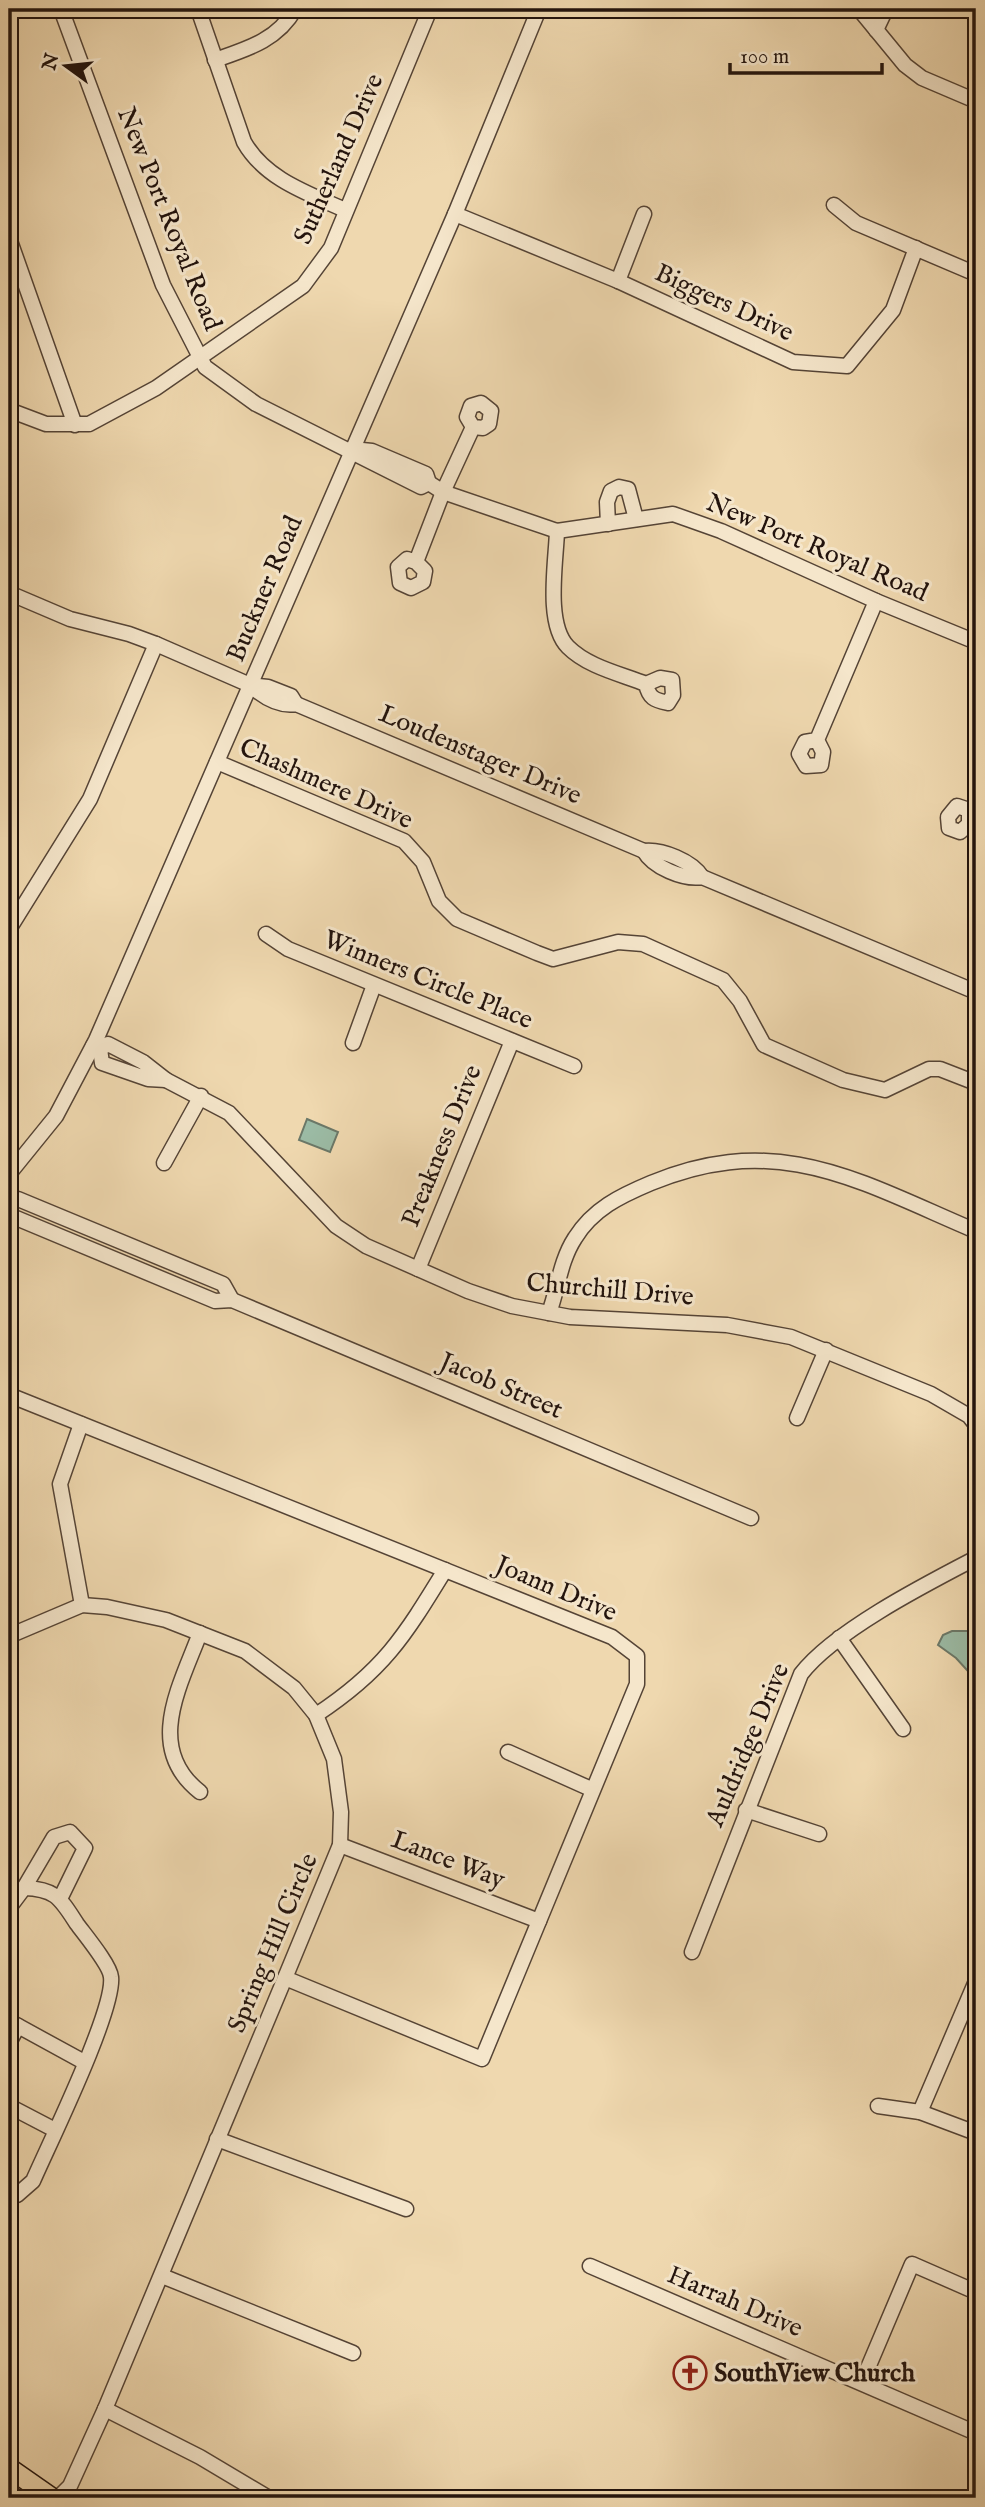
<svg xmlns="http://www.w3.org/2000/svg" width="985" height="2507" font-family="'IM FELL English',serif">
	<rect width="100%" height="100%" fill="#efd8af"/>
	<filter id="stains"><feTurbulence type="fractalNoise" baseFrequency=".00286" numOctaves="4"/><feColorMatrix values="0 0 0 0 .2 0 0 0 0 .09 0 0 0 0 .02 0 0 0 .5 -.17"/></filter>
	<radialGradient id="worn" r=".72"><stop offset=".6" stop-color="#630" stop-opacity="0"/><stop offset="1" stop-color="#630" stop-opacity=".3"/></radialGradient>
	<g fill="#9bbba5" stroke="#6b7868" stroke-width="2">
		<path d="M307,1119L338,1132L330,1152L299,1140Z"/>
		<path d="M952,1631H976V1680L956,1658L938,1645L943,1635Z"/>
	</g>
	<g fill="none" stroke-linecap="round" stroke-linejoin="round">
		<defs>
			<g id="minor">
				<path d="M61,9L163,285L205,367L256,404L421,487L429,483L426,474L372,451L352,449"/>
				<path d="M198,9L244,142C265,179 307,193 345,210"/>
				<path d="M859,9L905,65L922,78L976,101"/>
				<path d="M876,30L886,9"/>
				<path d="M215,60C247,49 278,40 295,9"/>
				<path d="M834,205L856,223L976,274"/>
				<path d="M455,214L618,281L793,362L847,366L893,310L916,248"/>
				<path d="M9,238L75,425"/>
				<path d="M618,281L644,214"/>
				<path d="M9,410L46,424H89L156,388L303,286L331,248L430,9"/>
				<path d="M429,483L443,492L557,531L673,514L721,531L876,601L976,642"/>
				<path d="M608,524L607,502L611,491L619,487L628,489L636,519"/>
				<path d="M557,531C556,562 545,624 568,647C588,667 621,674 646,684L660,678L672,680L673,695L668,703C654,700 649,698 646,684"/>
				<path d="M416,562L425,571L423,582L411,588L400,583L398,567L407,559L416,562L443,492L473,427L467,417L471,406L481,403L491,411L489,424L483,428L473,427"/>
				<path d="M9,593L70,619L129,634L156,644L90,799L11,926"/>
				<path d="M156,644L250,685L268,687L291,696L296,704"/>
				<path d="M250,685C263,697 278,707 296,704L644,851C662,849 692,861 702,877"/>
				<path d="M817,740L823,752L821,765L806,766L799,754L805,742L817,740L876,601"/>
				<path d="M217,762L404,841L423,862L439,901L457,919L537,953L553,959L618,942L643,944L723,980L740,1001L764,1045L843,1080L885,1090L929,1069H940L976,1083"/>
				<path d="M957,806L969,810V824L960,832L949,828L948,817Z"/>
				<path d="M644,851C653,867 683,880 702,877L976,992"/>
				<path d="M266,934L288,949L574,1066"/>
				<path d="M353,1043L374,985"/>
				<path d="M93,1046L100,1049L108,1044L143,1062L166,1080L148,1079L102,1063L100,1049"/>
				<path d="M166,1080L229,1113L336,1226L366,1246L468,1291L512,1306L570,1317L727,1325L791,1337L931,1394L969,1416L976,1425"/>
				<path d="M164,1163L201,1096"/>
				<path d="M9,1174L56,1116L96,1040L455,214L539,9"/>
				<path d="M9,1199H18L223,1284L232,1300"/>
				<path d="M9,1215L215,1301L232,1300L751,1518"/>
				<path d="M418,1269L512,1041"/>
				<path d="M549,1313C558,1289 560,1261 575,1238C593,1209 620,1196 651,1183C779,1130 860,1182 976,1231"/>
				<path d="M9,1395L612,1637L637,1656V1684L482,2059L285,1978"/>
				<path d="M797,1418L826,1350"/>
				<path d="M81,1424L60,1484L82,1605"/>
				<path d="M9,1636L82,1605L107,1607L166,1620L245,1651L294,1688L316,1715L334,1759L341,1812L340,1845L285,1978L105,2409L70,2486L58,2498"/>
				<path d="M839,1638L903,1729"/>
				<path d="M316,1715C383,1671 404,1637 445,1570"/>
				<path d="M508,1752L591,1789"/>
				<path d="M200,1792C144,1748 180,1686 200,1633"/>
				<path d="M746,1810L819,1834"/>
				<path d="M340,1845L539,1921"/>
				<path d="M24,1888L54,1837L70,1832L85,1848L60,1899"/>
				<path d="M9,1908L24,1888C56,1889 60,1898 77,1924C85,1935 110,1965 111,1977C115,2010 49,2144 33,2181L17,2195H9"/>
				<path d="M692,1952L801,1674C834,1631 926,1584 976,1558"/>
				<path d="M9,2021L84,2062"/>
				<path d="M9,2043L18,2026"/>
				<path d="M9,2106L55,2130"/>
				<path d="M878,2106L920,2112L976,2133"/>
				<path d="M920,2112L976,1981"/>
				<path d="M217,2139L406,2209"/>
				<path d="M590,2266L976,2433"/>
				<path d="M162,2276L353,2353"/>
				<path d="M862,2382L912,2264L976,2292"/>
				<path d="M105,2409L200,2457L269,2498"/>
			</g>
			<path id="major" d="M9,2468L52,2498"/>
		</defs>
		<use href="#minor" stroke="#554436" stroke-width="17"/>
		<use href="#major" stroke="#22130d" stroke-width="22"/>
		<use href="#minor" stroke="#f5e6cb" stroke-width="14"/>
		<use href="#major" stroke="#efd8af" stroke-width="19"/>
	</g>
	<defs>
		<symbol id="church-ring" viewBox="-11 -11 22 22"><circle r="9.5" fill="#f5e6cb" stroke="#8f2418" stroke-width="1.5"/><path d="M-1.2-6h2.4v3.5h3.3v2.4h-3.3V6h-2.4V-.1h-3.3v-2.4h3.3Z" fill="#8f2418"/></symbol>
	</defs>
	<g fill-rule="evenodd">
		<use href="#church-ring" x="671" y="2354" width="38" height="38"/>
	</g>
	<g text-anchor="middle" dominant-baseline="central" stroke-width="6" stroke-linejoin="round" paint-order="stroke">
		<g font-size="26" fill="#22130d" stroke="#f5e6cb">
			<text transform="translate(339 159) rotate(-66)">Sutherland Drive</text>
			<text transform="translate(169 219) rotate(68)">New Port Royal Road</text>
			<text transform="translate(724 303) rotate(25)">Biggers Drive</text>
			<text transform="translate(817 548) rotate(23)">New Port Royal Road</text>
			<text transform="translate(265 589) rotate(-67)">Buckner Road</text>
			<text transform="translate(480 755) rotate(23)">Loudenstager Drive</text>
			<text transform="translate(326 784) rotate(24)">Chashmere Drive</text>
			<text transform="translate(428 980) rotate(22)">Winners Circle Place</text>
			<text transform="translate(442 1146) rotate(-68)">Preakness Drive</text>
			<text transform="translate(610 1290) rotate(5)">Churchill Drive</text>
			<text transform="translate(501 1386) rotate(23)">Jacob Street</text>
			<text transform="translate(556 1589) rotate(23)">Joann Drive</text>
			<text transform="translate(748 1745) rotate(-67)">Auldridge Drive</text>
			<text transform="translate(448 1860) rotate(21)">Lance Way</text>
			<text transform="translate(273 1943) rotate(-67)">Spring Hill Circle</text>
			<text transform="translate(735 2302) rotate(23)">Harrah Drive</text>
		</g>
		<g font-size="26" font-weight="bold" fill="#22130d" stroke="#f5e6cb" text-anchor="start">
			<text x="714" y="2373">SouthView Church</text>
		</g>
	</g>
	<rect width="985" height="2507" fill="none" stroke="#efd8af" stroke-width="35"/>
	<rect x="10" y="10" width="964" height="2486" fill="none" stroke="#22130d" stroke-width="3.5"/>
	<rect x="18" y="18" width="950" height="2472" fill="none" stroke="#22130d" stroke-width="2"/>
	<g transform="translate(66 66) rotate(285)" stroke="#f5e6cb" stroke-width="5" paint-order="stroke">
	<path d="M0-5L12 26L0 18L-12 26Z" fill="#22130d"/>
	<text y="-10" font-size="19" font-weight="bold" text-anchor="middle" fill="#22130d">N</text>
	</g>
	<path d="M730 63v10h152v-10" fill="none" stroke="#22130d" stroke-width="3.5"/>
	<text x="740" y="63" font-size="21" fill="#22130d" stroke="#f5e6cb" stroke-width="5" paint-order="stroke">100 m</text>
	<rect width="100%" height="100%" filter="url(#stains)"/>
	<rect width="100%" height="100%" fill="url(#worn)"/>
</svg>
